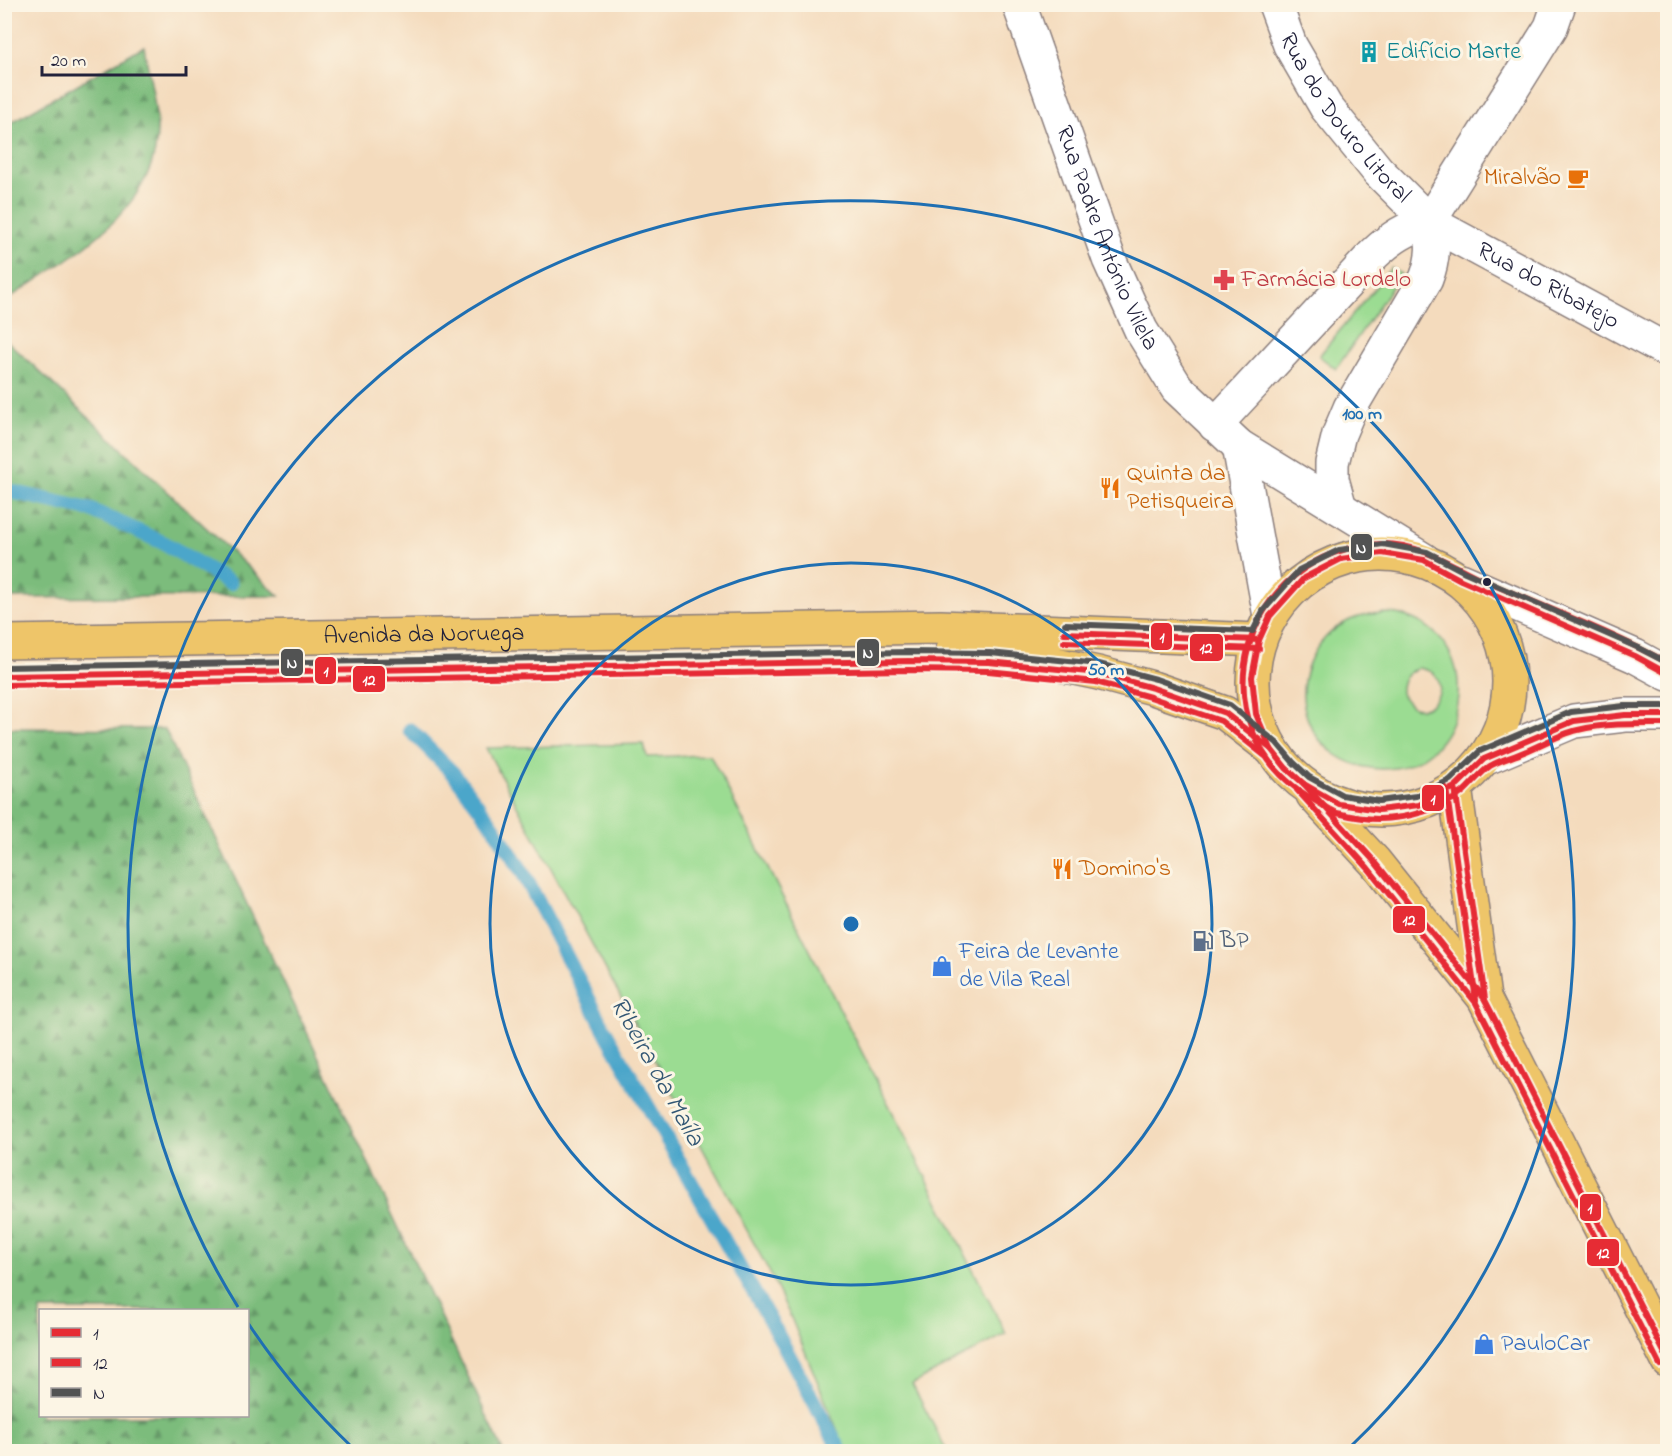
<svg xmlns="http://www.w3.org/2000/svg" width="1672" height="1456" font-family="'Indie Flower',sans-serif">
	<defs>
		<pattern id="forest-firs" width="22" height="20" patternUnits="userSpaceOnUse" patternTransform="scale(1.5)"><rect width="22" height="20" fill="#7cbc7c"/><path d="M5 1l3.5 6h-7zM16 11l3.5 6h-7z" fill="#659867"/></pattern>
	</defs>
	<rect width="100%" height="100%" fill="#fcf5e5"/>
	<filter id="ink" filterUnits="userSpaceOnUse"><feTurbulence type="fractalNoise" baseFrequency=".0167" numOctaves="2"/><feDisplacementMap in="SourceGraphic" scale="12" xChannelSelector="R" yChannelSelector="G"/><feConvolveMatrix kernelMatrix="1 2 1 2 8 2 1 2 1" color-interpolation-filters="sRGB"/></filter>
	<filter id="wash" filterUnits="userSpaceOnUse"><feTurbulence type="fractalNoise" baseFrequency=".008" numOctaves="4" result="noise"/><feDisplacementMap in="SourceGraphic" scale="24" xChannelSelector="R" yChannelSelector="G"/><feGaussianBlur stdDeviation="1.35" result="paint"/><feColorMatrix in="noise" values="0 0 0 0 0 0 0 0 0 0 0 0 0 0 0 0 0 1.4 0 .05"/><feComposite in="paint" operator="in"/></filter>
	<g filter="url(#wash)">
		<rect width="100%" height="100%" fill="#f4dbbd"/>
		<g fill="url(#forest-firs)" stroke="#4f6f5c" stroke-width="1.5" fill-rule="evenodd">
			<path d="M144,46C148,72 156,100 157,127C159,212 65,260 5,301V126Z"/>
			<path d="M4,339H5L279,596L5,598Z"/>
			<path d="M5,728L165,729L503,1451H5ZM40,1310H248V1416H40Z"/>
		</g>
		<g fill="#9bdc92" stroke="#5e7f66" stroke-width="1.5" fill-rule="evenodd">
			<path d="M1391,268L1401,274L1336,369L1319,356Z"/>
			<path d="M1370,614C1378,614 1389,612 1397,614C1497,637 1466,787 1365,767C1345,763 1325,750 1314,732C1291,694 1306,645 1344,623C1351,618 1362,616 1370,614ZM1418,668C1466,675 1423,736 1401,693C1400,680 1406,673 1418,668Z"/>
			<path d="M644,744L647,757L710,755L1006,1334L912,1384L947,1451H846L792,1320L770,1273L486,748Z"/>
		</g>
		<g fill="none" stroke-linecap="round" stroke-linejoin="round">
			<g stroke="#4ca6ca" stroke-width="15">
				<path d="M4,490L91,510L164,543L230,583"/>
				<path d="M410,730L454,774L491,823L522,871L608,1036L777,1333L841,1452"/>
			</g>
		</g>
	</g>
	<g filter="url(#ink)">
		<g fill="none" stroke-linecap="round" stroke-linejoin="round">
			<defs>
				<g id="minor">
					<path id="s1" d="M1019,4L1109,259L1141,330L1177,388L1239,446L1424,560"/>
					<path id="s2" d="M1275,4L1290,45L1326,107L1378,171L1429,222L1668,351"/>
					<path d="M1215,425L1374,254C1391,238 1406,228 1429,222L1551,27L1559,4"/>
					<path d="M1239,446L1270,616"/>
					<path d="M1340,508L1332,479V463L1339,434L1350,408L1426,279C1434,258 1434,243 1429,222"/>
					<path d="M1461,580L1635,656L1668,674"/>
					<path d="M1484,759L1574,721L1625,715H1668"/>
				</g>
				<g id="major">
					<circle cx="1381" cy="682" r="128"/>
					<path id="s3" d="M4,642L941,627L1259,640"/>
					<path d="M953,646L1031,659L1098,673L1153,688L1225,713L1270,748"/>
					<path d="M1455,787L1484,998"/>
					<path d="M1313,795L1375,862L1484,998L1668,1361"/>
				</g>
			</defs>
			<use href="#minor" stroke="#8b7e7c" stroke-width="36"/>
			<use href="#major" stroke="#8b7e7c" stroke-width="36"/>
			<use href="#minor" stroke="#fff" stroke-width="33"/>
			<use href="#major" stroke="#eec569" stroke-width="33"/>
			<defs>
				<g id="bus-1">
					<path d="M1064,633L1259,640"/>
					<path d="M1668,674L1635,656L1461,580L1424,560L1382,553L1341,559L1304,578L1270,616L1259,640L1252,677L1256,714L1271,749L1286,768L1304,784L1339,804L1379,810L1419,805L1455,787L1484,759L1574,721L1625,715H1668"/>
					<path d="M4,676L908,661L989,662L1098,673L1153,688L1225,713L1271,749"/>
					<path d="M1304,784L1375,862L1484,998L1668,1360"/>
					<path d="M1455,787L1485,999"/>
				</g>
				<g id="bus-2">
					<path d="M1064,642L1259,649"/>
					<path d="M1668,663C1612,633 1552,610 1494,585C1458,569 1422,543 1381,544C1241,549 1190,729 1314,800C1321,804 1329,810 1337,813C1349,816 1366,819 1379,819C1405,819 1443,809 1463,792C1472,784 1480,773 1490,766C1500,760 1513,757 1524,752C1541,745 1560,734 1578,730C1607,723 1638,724 1668,724"/>
					<path d="M4,685L908,670L988,671L1096,682L1150,697L1221,721L1265,756"/>
					<path d="M1446,788L1476,1000"/>
					<path d="M1297,790L1368,868L1476,1003L1660,1365"/>
				</g>
				<g id="bus-3">
					<path d="M1065,624L1253,631L1263,611L1299,570L1339,550L1383,544L1427,552L1465,572L1639,648L1668,663"/>
					<path d="M4,667L908,652L990,653L1099,664L1156,679L1230,705L1277,743L1293,762L1309,777L1342,795L1379,801L1416,796L1450,780L1480,751L1571,712L1624,706H1668"/>
				</g>
			</defs>
			<use href="#bus-1" stroke="#fcf5e5" stroke-width="10"/>
			<use href="#bus-2" stroke="#fcf5e5" stroke-width="10"/>
			<use href="#bus-3" stroke="#fcf5e5" stroke-width="10"/>
			<use href="#bus-1" stroke="#e62c34" stroke-width="6"/>
			<use href="#bus-2" stroke="#e62c34" stroke-width="6"/>
			<use href="#bus-3" stroke="#525353" stroke-width="6"/>
		</g>
	</g>
	<g fill="none" stroke="#1f6fb2" stroke-width="3">
		<circle cx="851" cy="924" r="361"/>
		<path d="M353 1448A723 723 0 0 1 248 1323M238 1307A723 723 0 1 1 1349 1448"/>
	</g>
	<defs>
		<symbol id="building-bare" viewBox="-9 -9 18 18"><path d="M-4-6H4V6H1V3H-1V6H-4ZM-2.5-4.3h1.7v1.8h-1.7ZM.8-4.3h1.7v1.8H.8ZM-2.5-1h1.7V.8h-1.7ZM.8-1h1.7V.8H.8Z" fill="#0f9aa8" stroke="#fcf5e5" stroke-width="2.5" paint-order="stroke"/></symbol>
		<symbol id="cafe-bare" viewBox="-9 -9 18 18"><path d="M-5.5-4.5H6V0H3Q3 3.5 0 3.5H-2.5Q-5.5 3.5-5.5 0ZM3-3.2v2h1.7v-2ZM-6 4.5H4V6H-6Z" fill="#e8710a" stroke="#fcf5e5" stroke-width="2.5" paint-order="stroke"/></symbol>
		<symbol id="pharmacy-bare" viewBox="-9 -9 18 18"><path d="M-2-6h4v4h4v4h-4v4h-4v-4h-4v-4h4Z" fill="#e0444e" stroke="#fcf5e5" stroke-width="2.5" paint-order="stroke"/></symbol>
		<symbol id="restaurant-bare" viewBox="-9 -9 18 18"><path d="M-5-6h1v4h1v-4h1v4h1v-4h1v5L-1.5 .5V6h-2V.5L-5-1ZM5-6V6H3V1.5H1.5Q1.5-4 5-6Z" fill="#e8710a" stroke="#fcf5e5" stroke-width="2.5" paint-order="stroke"/></symbol>
		<symbol id="fuel-bare" viewBox="-9 -9 18 18"><path d="M-5.5-6h7V0h2V4h1.3V-2.5L3-4.5l.8-.8L6-3V5H2.5V1h-1V6h-7ZM-4.2-4.7v3.2H.2V-4.7Z" fill="#5c6f8a" stroke="#fcf5e5" stroke-width="2.5" paint-order="stroke"/></symbol>
		<symbol id="shop-bare" viewBox="-9 -9 18 18"><path d="M-5-2.5h2.3a2.7 3.5 0 0 1 5.4 0H5L5.5 6h-11ZM-1.5-2.5h3a1.5 2.3 0 0 0-3 0Z" fill="#3f7fe0" stroke="#fcf5e5" stroke-width="2.5" paint-order="stroke"/></symbol>
	</defs>
	<g fill-rule="evenodd">
		<use href="#building-bare" x="1354" y="37" width="30" height="30"/>
		<use href="#cafe-bare" x="1563" y="163" width="30" height="30"/>
		<use href="#pharmacy-bare" x="1209" y="265" width="30" height="30"/>
		<use href="#restaurant-bare" x="1095" y="473" width="30" height="30"/>
		<use href="#restaurant-bare" x="1047" y="854" width="30" height="30"/>
		<use href="#fuel-bare" x="1188" y="926" width="30" height="30"/>
		<use href="#shop-bare" x="927" y="951" width="30" height="30"/>
		<use href="#shop-bare" x="1469" y="1329" width="30" height="30"/>
	</g>
	<circle fill="#22223b" stroke="#fcf5e5" stroke-width="2" cx="1487" cy="582" r="5"/>
	<g text-anchor="middle" dominant-baseline="central" stroke-width="6" stroke-linejoin="round" paint-order="stroke">
		<g font-size="24" fill="#0d838f" stroke="#fcf5e5" text-anchor="start">
			<text x="1386" y="52">Edifício Marte</text>
		</g>
		<g font-size="24" fill="#22223b" stroke="#fcf5e5">
			<text stroke="none"><textPath href="#s2" startOffset="135">Rua do Douro Litoral</textPath></text>
			<text stroke="none"><textPath href="#s1" startOffset="250">Rua Padre António Vilela</textPath></text>
			<text stroke="none"><textPath href="#s2" startOffset="405">Rua do Ribatejo</textPath></text>
			<text stroke="none"><textPath href="#s3" startOffset="420">Avenida da Noruega</textPath></text>
		</g>
		<g font-size="24" fill="#c56008" stroke="#fcf5e5" text-anchor="start">
			<text x="1561" y="178" text-anchor="end">Miralvão</text>
			<text x="1127" y="474">Quinta da<tspan x="1127" dy="28">Petisqueira</tspan></text>
			<text x="1079" y="869">Domino's</text>
		</g>
		<g font-size="24" fill="#be3a42" stroke="#fcf5e5" text-anchor="start">
			<text x="1241" y="280">Farmácia Lordelo</text>
		</g>
		<g font-size="24" fill="#4e5e75" stroke="#fcf5e5" text-anchor="start">
			<text x="1220" y="941">BP</text>
		</g>
		<g font-size="24" fill="#366cbe" stroke="#fcf5e5" text-anchor="start">
			<text x="959" y="952">Feira de Levante<tspan x="959" dy="28">de Vila Real</tspan></text>
			<text x="1501" y="1344">PauloCar</text>
		</g>
		<g font-size="26" font-style="italic" fill="#335774" stroke="#fcf5e5">
			<text transform="translate(656 1072) rotate(61)">Ribeira da Maíla</text>
		</g>
	</g>
	<circle cx="851" cy="924" r="9" fill="#1f6fb2" stroke="#fcf5e5" stroke-width="3"/>
	<g font-size="18" text-anchor="middle" font-weight="bold" fill="#1f6fb2" stroke="#fcf5e5" stroke-width="6" stroke-linejoin="round" paint-order="stroke">
		<text x="1362" y="419">100 m</text>
		<text x="1106" y="675">50 m</text>
	</g>
	<g stroke="#fcf5e5" stroke-width="2">
		<rect x="1350" y="533" width="23" height="28" rx="6" fill="#525353"/>
		<rect x="1150" y="622" width="23" height="29" rx="6" fill="#e62c34"/>
		<rect x="1189" y="633" width="35" height="29" rx="6" fill="#e62c34"/>
		<rect x="856" y="638" width="24" height="29" rx="6" fill="#525353"/>
		<rect x="280" y="648" width="24" height="29" rx="6" fill="#525353"/>
		<rect x="314" y="656" width="23" height="29" rx="6" fill="#e62c34"/>
		<rect x="352" y="665" width="34" height="28" rx="6" fill="#e62c34"/>
		<rect x="1421" y="784" width="24" height="28" rx="6" fill="#e62c34"/>
		<rect x="1392" y="905" width="34" height="29" rx="6" fill="#e62c34"/>
		<rect x="1579" y="1193" width="23" height="29" rx="6" fill="#e62c34"/>
		<rect x="1586" y="1238" width="34" height="29" rx="6" fill="#e62c34"/>
	</g>
	<g font-size="16" text-anchor="middle" font-weight="bold" fill="#fff">
		<text x="1361" y="553">N</text>
		<text x="1162" y="642">1</text>
		<text x="1206" y="653">12</text>
		<text x="868" y="658">N</text>
		<text x="292" y="668">N</text>
		<text x="326" y="676">1</text>
		<text x="369" y="685">12</text>
		<text x="1433" y="804">1</text>
		<text x="1409" y="925">12</text>
		<text x="1590" y="1213">1</text>
		<text x="1603" y="1258">12</text>
	</g>
	<rect width="1672" height="1456" fill="none" stroke="#fcf5e5" stroke-width="24"/>
	<rect x="39" y="1309" width="210" height="108" fill="#fcf5e5" stroke="#a5a1a1" stroke-width="1.5"/>
	<rect x="51" y="1328" width="30" height="9" fill="#e62c34" stroke="#a5a1a1" stroke-width="1.5"/>
	<text x="93" y="1339" font-size="18" fill="#22223b">1</text>
	<rect x="51" y="1358" width="30" height="9" fill="#e62c34" stroke="#a5a1a1" stroke-width="1.5"/>
	<text x="93" y="1369" font-size="18" fill="#22223b">12</text>
	<rect x="51" y="1388" width="30" height="9" fill="#525353" stroke="#a5a1a1" stroke-width="1.5"/>
	<text x="93" y="1399" font-size="18" fill="#22223b">N</text>
	<path d="M42 66v9h144v-9" fill="none" stroke="#22223b" stroke-width="3"/>
	<text x="51" y="66" font-size="18" fill="#22223b" stroke="#fcf5e5" stroke-width="4.5" paint-order="stroke">20 m</text>
</svg>
